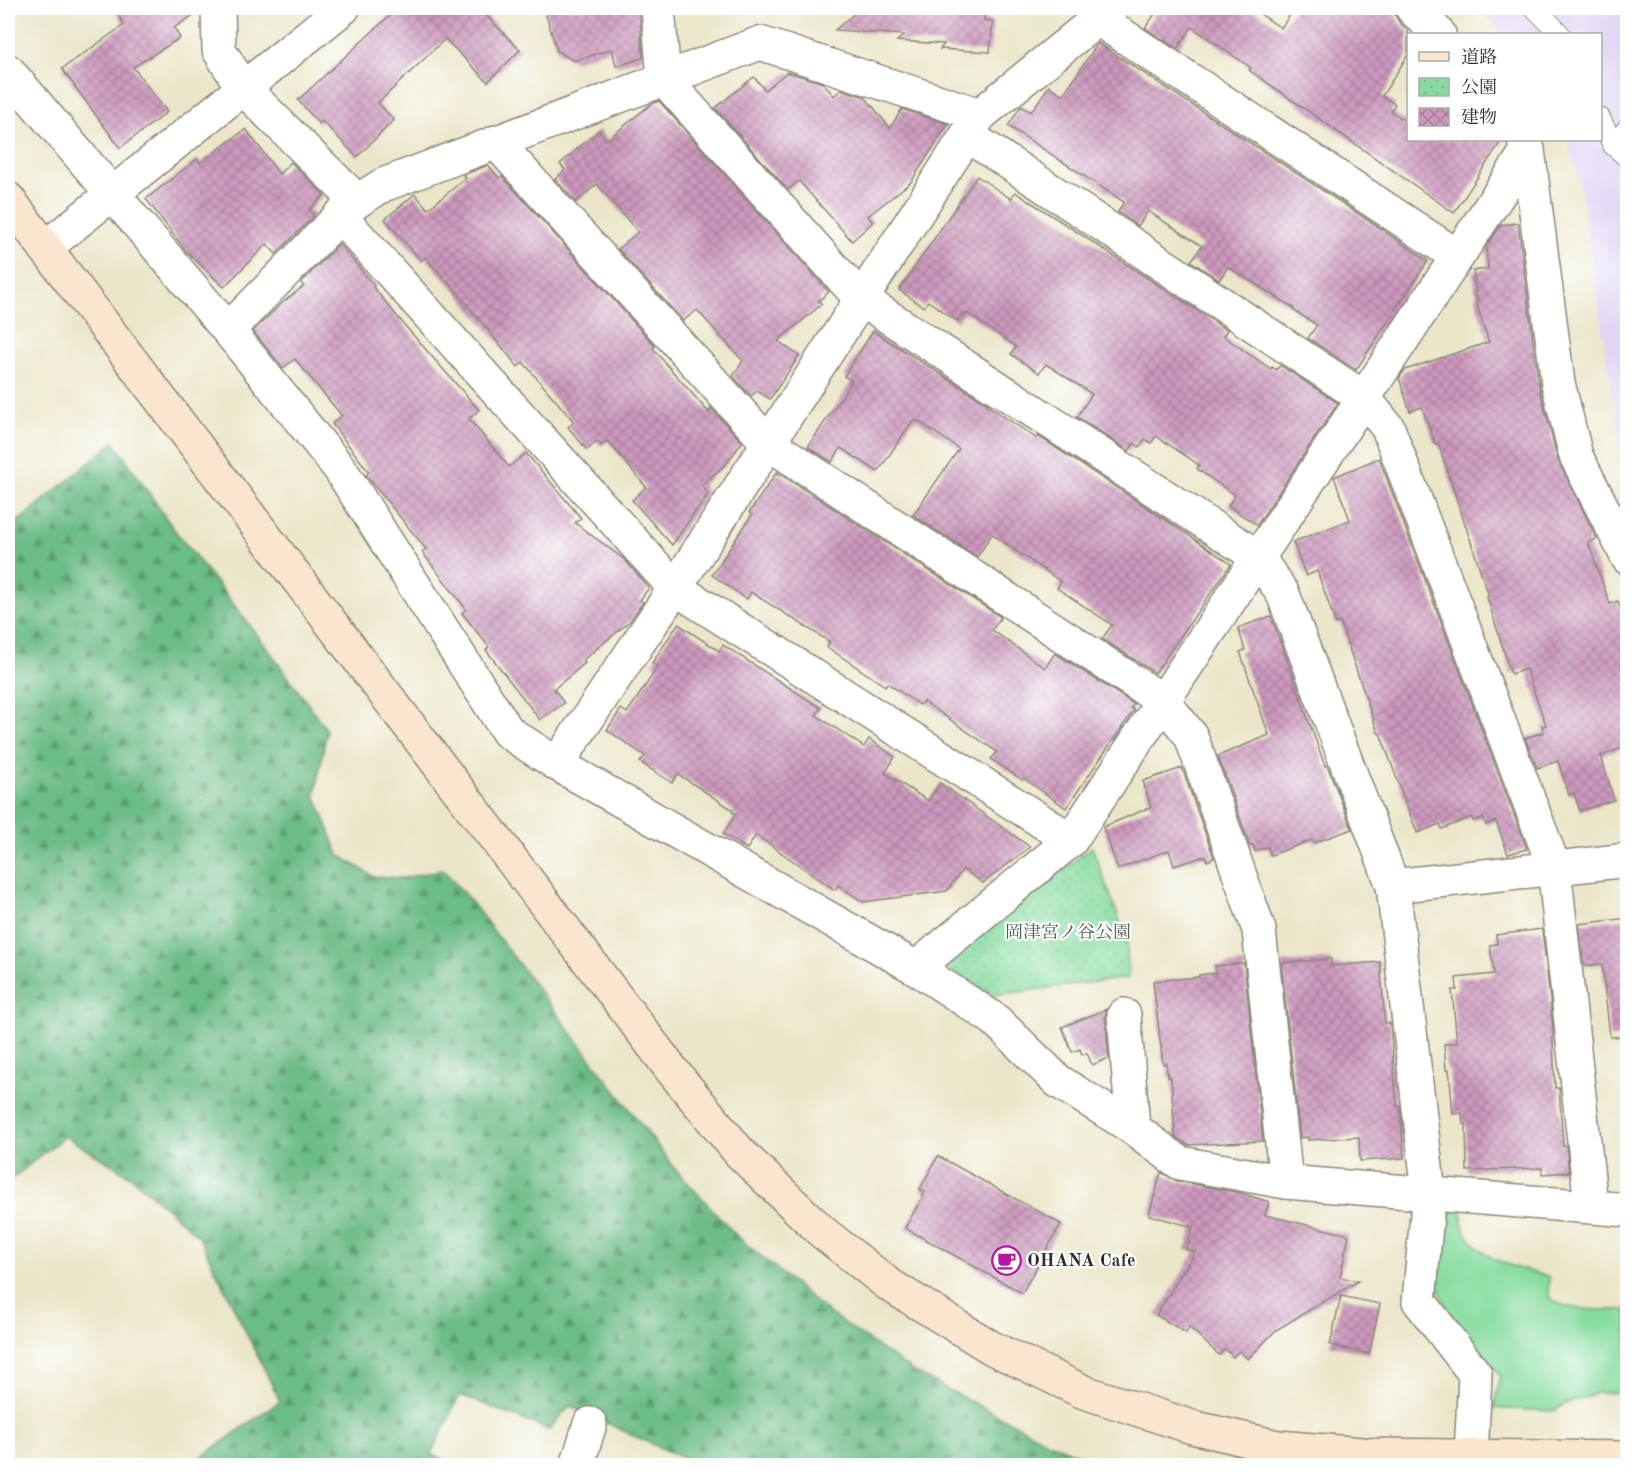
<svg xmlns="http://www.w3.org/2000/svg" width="1635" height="1473" font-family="'Old Standard TT','Noto Serif JP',serif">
	<defs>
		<pattern id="forest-firs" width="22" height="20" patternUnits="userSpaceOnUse" patternTransform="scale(1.5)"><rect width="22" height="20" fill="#6cbc86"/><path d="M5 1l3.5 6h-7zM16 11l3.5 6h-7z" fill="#59996e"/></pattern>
		<pattern id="park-dots" width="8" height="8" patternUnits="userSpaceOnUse" patternTransform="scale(1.5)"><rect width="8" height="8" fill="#86dc9f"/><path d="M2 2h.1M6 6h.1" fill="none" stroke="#74bd89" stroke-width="1.8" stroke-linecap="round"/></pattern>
		<pattern id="building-cross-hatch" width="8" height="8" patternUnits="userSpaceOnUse" patternTransform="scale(1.5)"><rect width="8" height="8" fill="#cd99be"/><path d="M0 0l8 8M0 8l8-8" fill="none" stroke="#a77d9b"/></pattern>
	</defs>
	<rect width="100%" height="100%" fill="#fff"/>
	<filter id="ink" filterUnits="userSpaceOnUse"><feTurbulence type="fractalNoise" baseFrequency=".0167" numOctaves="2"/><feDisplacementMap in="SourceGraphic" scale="12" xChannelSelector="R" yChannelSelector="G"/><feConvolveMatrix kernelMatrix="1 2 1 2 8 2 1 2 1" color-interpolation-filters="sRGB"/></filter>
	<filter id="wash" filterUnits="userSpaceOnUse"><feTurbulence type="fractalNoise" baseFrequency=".008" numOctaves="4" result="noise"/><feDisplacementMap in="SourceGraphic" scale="24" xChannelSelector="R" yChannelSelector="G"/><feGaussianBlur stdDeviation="1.35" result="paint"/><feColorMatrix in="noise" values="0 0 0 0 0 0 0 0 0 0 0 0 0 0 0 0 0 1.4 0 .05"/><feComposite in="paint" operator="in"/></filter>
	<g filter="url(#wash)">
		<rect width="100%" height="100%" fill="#ebe6c9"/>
		<path fill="#e1d4f4" d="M1476,8H1627V460L1621,446L1577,169L1567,140H1600V34H1504Z"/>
		<path fill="#86dc9f" stroke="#588465" stroke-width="1.5" d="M1462,1210C1462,1216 1461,1224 1464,1229C1481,1263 1517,1267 1549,1277V1297C1569,1314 1602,1309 1627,1310V1392L1596,1393L1565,1404L1554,1411L1494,1408L1500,1375L1447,1311L1438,1284L1447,1213Z"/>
		<path fill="url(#forest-firs)" stroke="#4c7458" stroke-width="1.5" d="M114,442L170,524L259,637L327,730L315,795L339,855L374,877L405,878L443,869L473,904L676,1170L736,1235L825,1310L914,1372L1051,1443L1106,1465H697L570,1406L549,1430L460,1395L431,1454L457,1465H190L280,1401L199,1237L130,1176L65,1136L8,1182V530Z"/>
		<path fill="url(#park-dots)" stroke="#588465" stroke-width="1.5" d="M1092,847L1127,940L1128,978L994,995L943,966Z"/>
		<g id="blocks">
			<g fill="url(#building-cross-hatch)">
				<path d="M114,8H199V11L174,28L180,38L133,67L167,112L120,148L62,69L124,25Z"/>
				<path d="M398,8H479L520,50L488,82L445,39L378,103L394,120L357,157L322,121L319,124L298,100Z"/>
				<path d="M544,8H637L640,21L643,58L616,66L612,49L574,61L557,51Z"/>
				<path d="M861,8H985L984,20L993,21L990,52L940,49L944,44L897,41L904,35L835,30Z"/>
				<path d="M1159,8H1251L1281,28L1295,8H1386L1394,13L1399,22L1408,31V55L1382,96L1395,104L1391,111L1408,123V140H1502L1454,213L1249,70L1251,68L1192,27L1177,49L1145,28Z"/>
				<path d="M1098,43L1380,228L1428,261L1356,370L1308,338L1317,325L1293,310L1294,308L1228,267L1219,280L1191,261L1202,246L1148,211L1138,226L1118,212L1124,202L1008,126L1021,106L1031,112L1049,86L1063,95Z"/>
				<path d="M787,72L823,83L834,96L841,89L865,97L890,128L902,109L948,124L911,182L868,216L873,222L852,241L799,181L788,190L715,108L754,77L765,90Z"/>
				<path d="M659,101L829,292L818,301L822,304L778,341L799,356L770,399L757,391L751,396L733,376L743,361L697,310L683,321L618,249L638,232L597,184L576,202L555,179L565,170L560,164L599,130L607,140L650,105Z"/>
				<path d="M246,129L279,174L291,162L324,195L309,210L314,216L276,254L267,244L224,287L186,251L146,199L197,159L200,163Z"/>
				<path d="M488,165L499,178L502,176L655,346L653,348L660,357L709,413L711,408L742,442L727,463L702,485L708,494L672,545L632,500L646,487L608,441L601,446L597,441L587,450L568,427L574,422L523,362L518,367L458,293L425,257L421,261L385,219L415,194L428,209L466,178L463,175Z"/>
				<path d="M977,176L1011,199L1015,192L1051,215L1227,330L1223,336L1271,369L1272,367L1277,370L1280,365L1338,403L1257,525L1228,506L1235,495L1197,469L1199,465L1156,436L1151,443L1145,439L1139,447L1134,443L1129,451L1077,417L1092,394L1046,364L1039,373L1011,354L1016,347L967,313L966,315L963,313L957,321L928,301L924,307L899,290Z"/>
				<path d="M1518,223L1539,386L1558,460L1597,539L1588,542L1610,604L1618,601L1628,631V746L1601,756L1614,800L1580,811L1574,793L1569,795L1558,761L1537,768L1525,738L1544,732L1542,726L1546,725L1526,669L1511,674L1487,597L1489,596L1438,443L1435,444L1422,407L1410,411L1399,378L1405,370L1489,342L1478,309L1473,271L1488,269L1486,247L1501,225Z"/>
				<path d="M339,244L374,285L373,287L406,327L479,410L469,419L509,467L526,453L581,518L575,523L625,560L649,588L640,600L643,602L630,621L583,660L585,663L554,689L564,703L540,720L486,650L489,647L462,613L466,609L422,552L426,549L366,475L369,472L332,424L342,416L295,359L283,368L253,331L282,303L304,286L301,283Z"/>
				<path d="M873,331L988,404L987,405L1036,438L1038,436L1181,530L1231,564L1155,673L1102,639L1112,625L1057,588L1061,582L992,534L977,557L913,515L959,449L917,420L916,422L913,420L878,472L841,448L832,462L808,447L852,381L844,376Z"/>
				<path d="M1379,458L1527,849L1508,854L1496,821L1486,825L1483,818L1473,821L1472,817L1442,829L1440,824L1417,833L1380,733H1378L1340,622L1336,624L1317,571L1306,576L1293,542L1350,520L1334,477Z"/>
				<path d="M777,472L1001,617L992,630L1045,668L1055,653L1134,704L1131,708L1134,710L1066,808L1023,778L1022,780L991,759L997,752L923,701L920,705L887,683L885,686L827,647L830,642L751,592L747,599L712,575L752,515L749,513Z"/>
				<path d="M1271,616L1325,766L1327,765L1352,829L1313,843L1312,840L1271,855L1268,847L1255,851L1253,845L1250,846L1218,756L1269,735L1240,652L1245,650L1238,628Z"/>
				<path d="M678,624L719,651L723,645L821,708L816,715L864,747L869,739L895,757L885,773L928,801L940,783L1030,847L983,883L963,869L947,891L863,902L838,885L835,890L756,835L747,849L723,834L736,814L732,812L733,810L678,774L672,783L640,762L645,756L607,730L621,709L627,713L658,667L652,663Z"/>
				<path d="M1182,768L1214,858L1207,861L1205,856L1174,866L1169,850L1118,869L1103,827L1151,807L1143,781Z"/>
				<path d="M1628,918V1036L1610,1037L1602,964L1584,966L1579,924Z"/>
				<path d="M1542,929L1552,1017L1555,1088H1559L1563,1146H1566L1569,1172L1542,1174V1168L1467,1171L1466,1124H1463L1462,1113L1453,1114L1449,1069L1446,1070L1444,1044L1457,1043L1452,990H1457L1456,978L1494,974L1490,945L1497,944L1496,935Z"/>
				<path d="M1331,959V966L1380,962L1385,1023H1390L1397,1106H1400L1404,1158L1360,1161L1359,1137L1308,1140V1137L1300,1138L1281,963Z"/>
				<path d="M1244,963L1263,1141L1188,1145L1175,1136L1171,1077H1168L1166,1063L1163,1064L1153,981L1199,977V975L1216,973L1215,966Z"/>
				<path d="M1107,1009L1105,1016L1109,1058L1092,1065L1087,1053L1082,1055L1080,1049L1072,1052L1062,1027Z"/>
				<path d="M938,1156L1061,1224L1022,1293L905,1228L925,1192L920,1189Z"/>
				<path d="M1161,1172L1177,1181L1241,1193L1269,1202L1265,1215L1349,1235L1340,1277L1358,1281L1276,1330L1248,1359L1239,1351L1233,1357L1225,1349L1219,1355L1189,1327L1186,1333L1156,1315L1195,1252L1186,1249L1193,1227L1149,1215Z"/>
				<path d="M1341,1296L1380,1304L1369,1354L1330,1345Z"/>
			</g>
		</g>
	</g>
	<g filter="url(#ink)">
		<use href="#blocks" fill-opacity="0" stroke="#8b887a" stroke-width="1.5"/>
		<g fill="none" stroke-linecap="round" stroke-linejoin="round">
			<defs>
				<g id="lane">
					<path d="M1535,8L1560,34"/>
					<path d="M1600,118L1613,145L1628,158"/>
					<path d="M1613,145L1628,128"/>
				</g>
				<g id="street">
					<path d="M218,8L219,50L242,87L357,201"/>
					<path d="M658,8L664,79L861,299L1258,557L1283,594L1393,886L1429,1193L1419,1301L1475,1374L1471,1456"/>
					<path d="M1412,8L1439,34"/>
					<path d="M1098,19L1457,256"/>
					<path d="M8,71L228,330L340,469L508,732L557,764L916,968L994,1019L1058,1081L1133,1128L1180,1163L1286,1182L1628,1210"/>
					<path d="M967,135L1364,398L1388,428L1554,867L1591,1205"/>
					<path d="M1524,141L1528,150L1558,383L1576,456L1628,558"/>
					<path d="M496,142L768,443L1163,701L1191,736L1259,930L1286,1182"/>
					<path d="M340,216L675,588L1071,840"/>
					<path d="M45,248L343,8"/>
					<path d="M228,330L351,205L383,185L760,43L980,115"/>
					<path d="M557,764L675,588L980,115L1111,8"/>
					<path d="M1393,886L1628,860"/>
					<path d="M916,968L1071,840L1528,150"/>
					<path d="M1124,1015L1133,1128"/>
					<path d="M577,1466L590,1424"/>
				</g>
				<path id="secondary" d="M8,199L671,1069L740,1153L821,1231L888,1284L992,1348L1084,1392L1192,1427L1278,1447L1374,1455L1628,1458"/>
			</defs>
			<use href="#lane" stroke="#8b887a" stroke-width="22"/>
			<use href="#street" stroke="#8b887a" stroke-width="36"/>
			<use href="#secondary" stroke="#8b887a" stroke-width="36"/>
			<use href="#lane" stroke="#fff" stroke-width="20"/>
			<use href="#street" stroke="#fff" stroke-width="33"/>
			<use href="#secondary" stroke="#fce5cf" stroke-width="33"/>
		</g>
	</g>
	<defs>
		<symbol id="cafe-ring" viewBox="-11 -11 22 22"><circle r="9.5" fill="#fff" stroke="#b5179e" stroke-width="1.5"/><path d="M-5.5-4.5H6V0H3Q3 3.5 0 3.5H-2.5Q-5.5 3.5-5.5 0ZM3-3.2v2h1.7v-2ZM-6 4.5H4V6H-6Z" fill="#b5179e"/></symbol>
	</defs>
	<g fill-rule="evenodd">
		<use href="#cafe-ring" x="990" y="1244" width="33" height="33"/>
	</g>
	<g text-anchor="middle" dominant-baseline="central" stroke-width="4.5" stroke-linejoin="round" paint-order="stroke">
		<g font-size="18" fill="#46604e" stroke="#fff">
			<text x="1068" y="933">岡津宮ノ谷公園</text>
		</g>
		<g font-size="18" font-weight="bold" fill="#2b2b2b" stroke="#fff" text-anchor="start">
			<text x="1027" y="1261">OHANA Cafe</text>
		</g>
	</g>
	<rect width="1635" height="1473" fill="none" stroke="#fff" stroke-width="30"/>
	<rect x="1407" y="33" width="195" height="108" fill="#ffffff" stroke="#aaaaaa" stroke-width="1.5"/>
	<rect x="1419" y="52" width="30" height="9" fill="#fce5cf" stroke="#aaaaaa" stroke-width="1.5"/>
	<text x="1461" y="63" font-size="18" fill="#2b2b2b">道路</text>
	<rect x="1419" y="78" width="30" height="18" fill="url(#park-dots)" stroke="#aaaaaa" stroke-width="1.5"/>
	<text x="1461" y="93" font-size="18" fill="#2b2b2b">公園</text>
	<rect x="1419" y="108" width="30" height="18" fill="url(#building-cross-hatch)" stroke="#aaaaaa" stroke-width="1.5"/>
	<text x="1461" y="123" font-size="18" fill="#2b2b2b">建物</text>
</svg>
